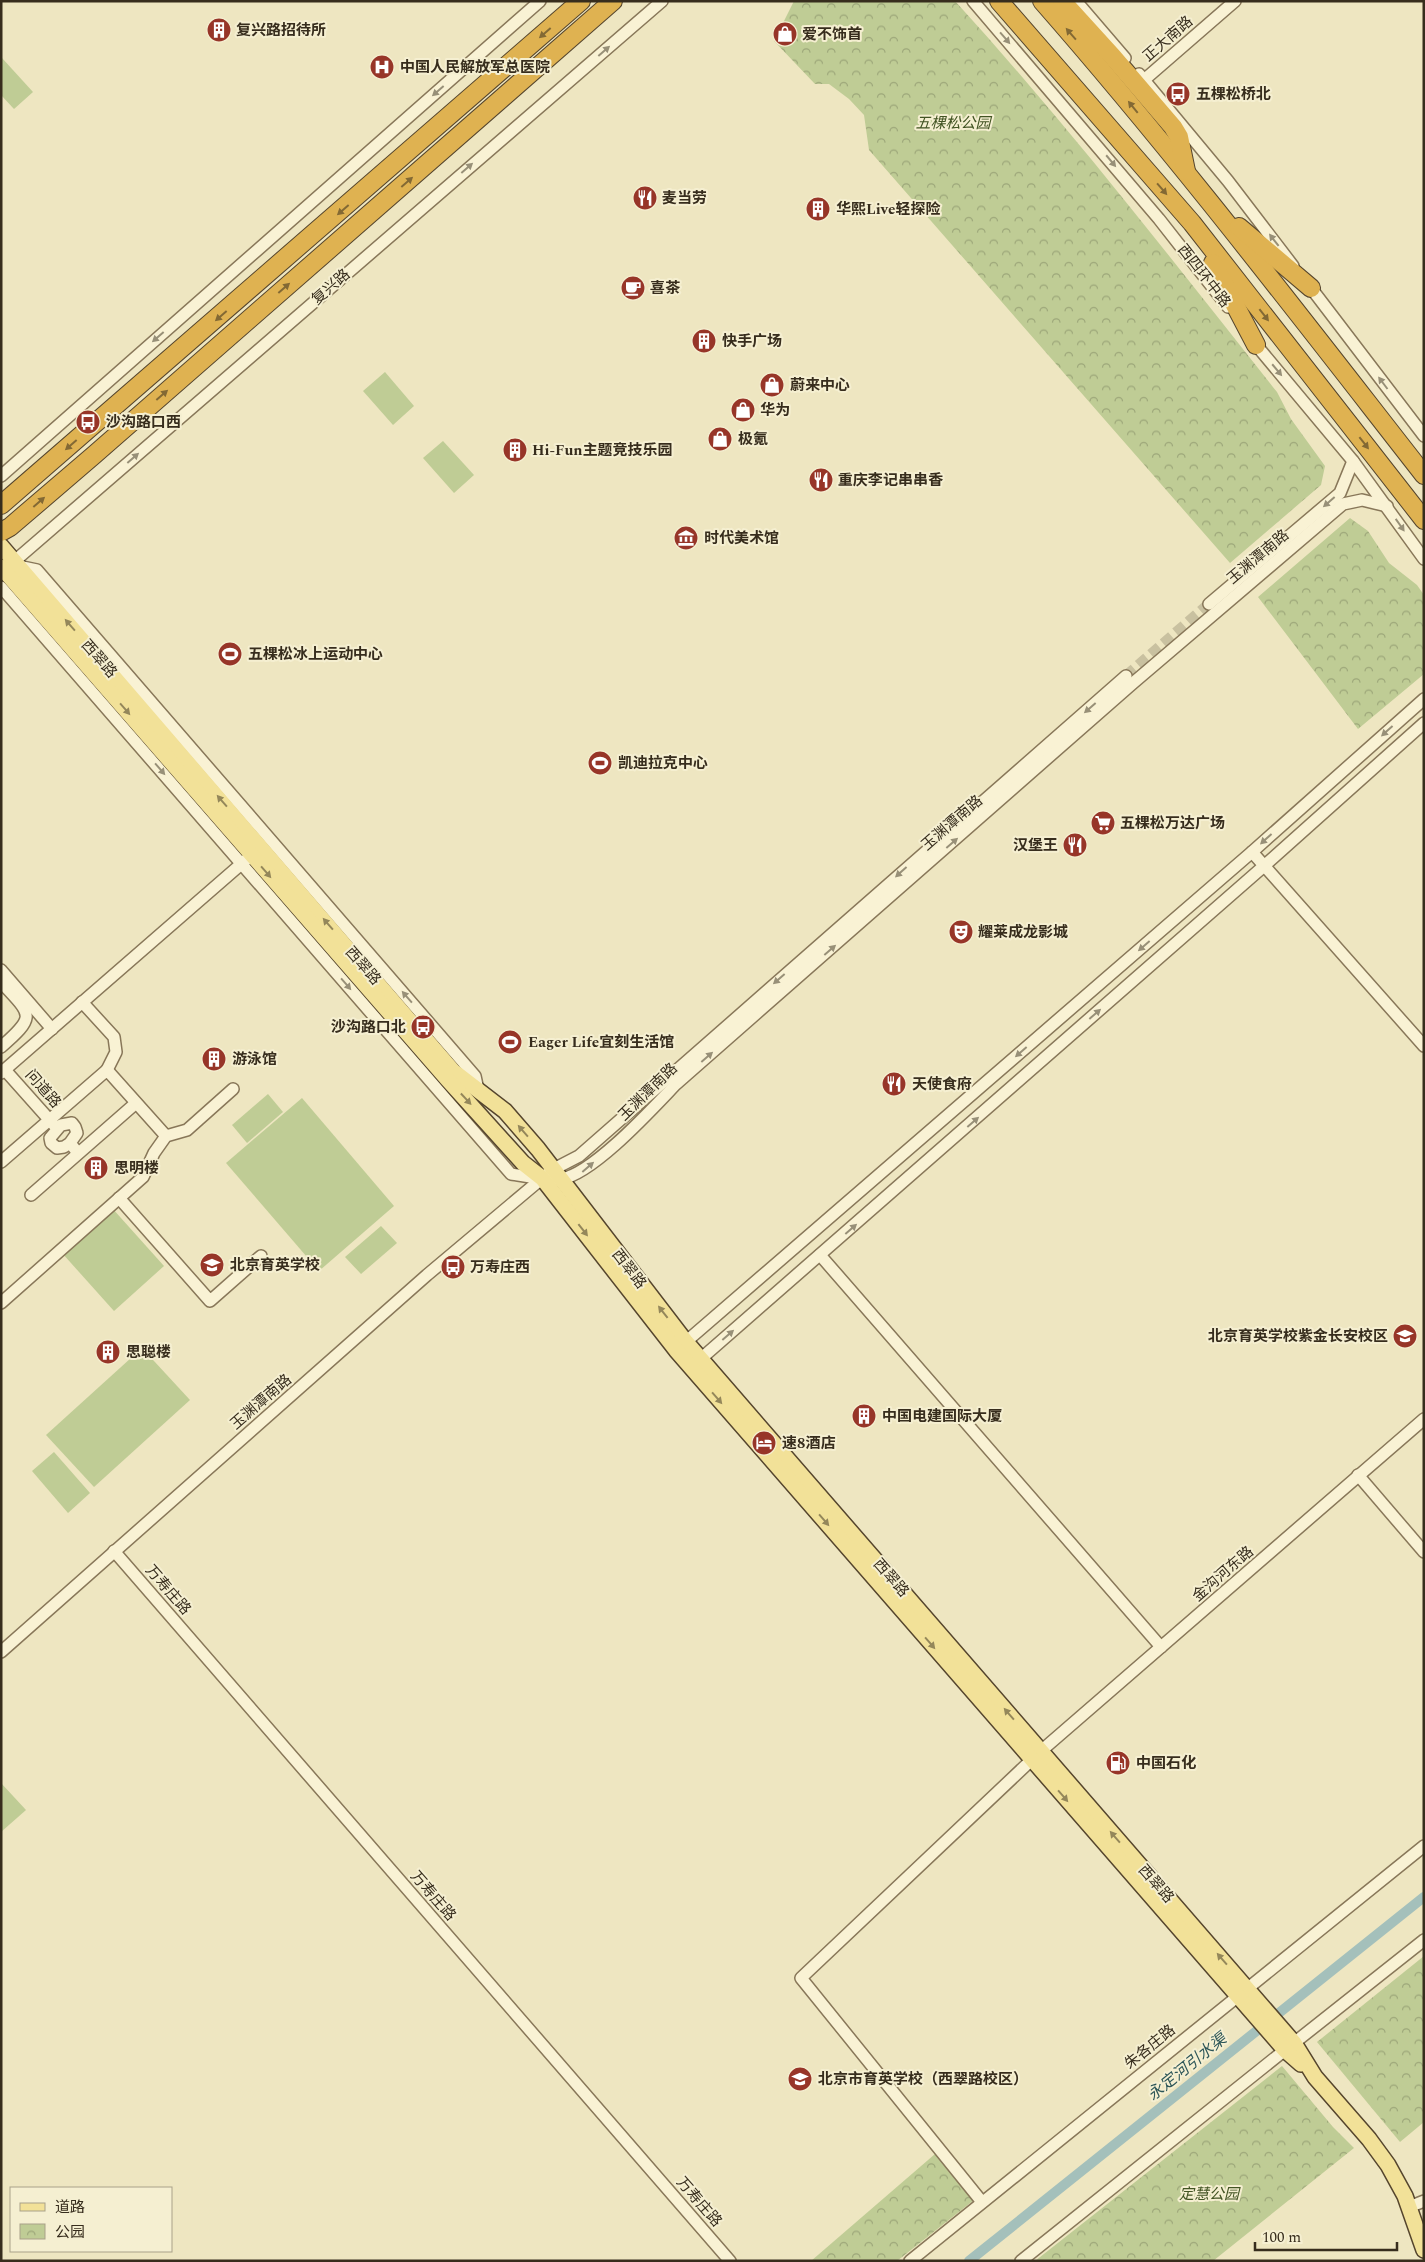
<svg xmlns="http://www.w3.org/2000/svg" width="1425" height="2262" font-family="Spectral,'Noto Sans SC',serif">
	<defs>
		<pattern id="park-crowns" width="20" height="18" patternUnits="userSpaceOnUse" patternTransform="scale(1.25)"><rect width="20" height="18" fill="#bfcc95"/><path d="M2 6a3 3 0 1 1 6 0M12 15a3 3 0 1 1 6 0" fill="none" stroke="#9ca679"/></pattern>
	</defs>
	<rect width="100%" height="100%" fill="#eee6c1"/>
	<g fill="#bfcc95">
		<path d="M2,58L33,92L14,109L1,95Z"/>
		<path d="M385,372L414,406L393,425L363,391Z"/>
		<path d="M443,441L474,475L454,493L423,458Z"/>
		<path d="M268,1094L283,1112L247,1143L232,1125Z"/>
		<path d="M302,1098L394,1206L319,1271L226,1163Z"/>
		<path d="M112,1208L164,1266L114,1311L62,1253Z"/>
		<path d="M381,1226L397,1243L361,1274L345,1257Z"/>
		<path d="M142,1348L190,1400L94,1487L46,1435Z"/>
		<path d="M54,1452L90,1493L68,1513L32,1471Z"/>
		<path d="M1,1783L26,1810L1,1832Z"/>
	</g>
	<g fill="url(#park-crowns)">
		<path d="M794,1H955C1069,126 1172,260 1277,392L1291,419L1325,466L1321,485L1230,563L869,150L864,115L849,99L829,84H815L774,41Z"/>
		<path d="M1350,518L1368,531L1389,563L1417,585L1424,595V674L1358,729L1258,597Z"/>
		<path d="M1424,1956V2122L1400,2142L1317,2042Z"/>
		<path d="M1282,2066L1333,2127L1354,2148L1213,2261H1035Z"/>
		<path d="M935,2154L974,2200L897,2261H811Z"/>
	</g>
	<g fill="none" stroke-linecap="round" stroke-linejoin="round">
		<path stroke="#a4c0bb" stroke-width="10" d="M969,2261L1424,1897"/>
		<path stroke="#c9c1a0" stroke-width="11" stroke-dasharray="11 5.5" stroke-linecap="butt" d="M1126,676L1209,604"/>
		<defs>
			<g id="minor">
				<path d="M973,1L1159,219L1228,307"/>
				<path d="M1076,1L1125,58"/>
				<path d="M1139,74L1228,181L1293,266"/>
				<path d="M1144,80L1235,1"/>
				<path d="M1308,284L1424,436"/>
				<path d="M1252,340L1353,461L1424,559"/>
				<path d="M1,476L540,1"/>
				<path d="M10,565L662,1"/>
				<path d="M18,566L37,570L475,1076L478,1090"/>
				<path d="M1,587L511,1174C525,1176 548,1181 561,1179C593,1174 652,1109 676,1084L1133,683L1343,504L1362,500L1387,506"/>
				<path d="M1209,604L1340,493L1353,461"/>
				<path d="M1252,852L1424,1046"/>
				<path d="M1,970L52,1029"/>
				<path d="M1,982C31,1015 38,1015 1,1047"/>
				<path d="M82,1002L114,1037L116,1052L107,1070"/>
				<path d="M5,1070L54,1125"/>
				<path d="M1,1073L247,859"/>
				<path d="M70,1143L64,1147L57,1148L51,1143L50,1138L61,1125L72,1123L75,1127L77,1133L70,1143L78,1153"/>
				<path d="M1,1162L107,1070L166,1136"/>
				<path d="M31,1195L136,1103"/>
				<path d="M119,1198L210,1301L261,1256"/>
				<path d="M820,1255L1161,1647"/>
				<path d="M1,1303L143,1177L154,1153L166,1136L187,1130L233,1089"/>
				<path d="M681,1346L1252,852L1424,699"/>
				<path d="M696,1363L1264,866L1424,723"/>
				<path d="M1358,1475L1424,1552"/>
				<path d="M114,1551L730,2261"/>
				<path d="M1,1652L427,1275L552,1170L579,1156L1126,676"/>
				<path d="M1294,2043L1424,1940"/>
				<path d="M982,2202L801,1978L1041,1751L1424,1419"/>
				<path d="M1409,2207L1424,2201"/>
				<path d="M910,2261L1424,1846"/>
				<path d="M1021,2261L1285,2050"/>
			</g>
			<g id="major">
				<path d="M1,546L453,1071L505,1111L538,1149L686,1342L1294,2043L1315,2077L1369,2139L1388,2165L1405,2196L1424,2250"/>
				<path d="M1,567L448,1080L523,1163L542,1178L676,1350L1285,2050L1301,2064"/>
			</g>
			<g id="highway">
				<path d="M999,1L1192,223L1424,520"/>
				<path d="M1042,1C1176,154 1299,315 1424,475"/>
				<path d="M1062,1L1113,57L1173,127L1179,137L1186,171"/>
				<path d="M1239,227L1311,288"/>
				<path d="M1213,263L1256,345"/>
				<path d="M1,505L581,1"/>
				<path d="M1,532L10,527L94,455L613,1"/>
			</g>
		</defs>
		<use href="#minor" stroke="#887759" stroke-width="14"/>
		<use href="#major" stroke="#55452d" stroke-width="18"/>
		<use href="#highway" stroke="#55452d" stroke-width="20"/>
		<use href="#minor" stroke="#f9f2d4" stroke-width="11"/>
		<use href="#major" stroke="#f2e198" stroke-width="15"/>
		<use href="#highway" stroke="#dfb251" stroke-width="18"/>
	</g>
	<defs><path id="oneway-solid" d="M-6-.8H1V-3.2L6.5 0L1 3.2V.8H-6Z" transform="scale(1.25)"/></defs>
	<g fill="#836934">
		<use href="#oneway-solid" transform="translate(545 33) rotate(139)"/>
		<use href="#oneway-solid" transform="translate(1071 34) rotate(-131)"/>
		<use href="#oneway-solid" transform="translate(1133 107) rotate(-129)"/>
		<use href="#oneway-solid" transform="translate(407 182) rotate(-41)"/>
		<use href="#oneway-solid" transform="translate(1162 189) rotate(49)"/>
		<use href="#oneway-solid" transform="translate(343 210) rotate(139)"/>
		<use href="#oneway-solid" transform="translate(284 288) rotate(-41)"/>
		<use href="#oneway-solid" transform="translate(1264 315) rotate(52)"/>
		<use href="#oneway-solid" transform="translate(221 316) rotate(139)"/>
		<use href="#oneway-solid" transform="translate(162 395) rotate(-41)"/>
		<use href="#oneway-solid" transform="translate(1364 443) rotate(52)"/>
		<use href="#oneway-solid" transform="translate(71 445) rotate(139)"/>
		<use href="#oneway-solid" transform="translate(39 502) rotate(-41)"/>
	</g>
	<g fill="#989078">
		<use href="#oneway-solid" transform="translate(1005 38) rotate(49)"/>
		<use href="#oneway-solid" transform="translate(604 51) rotate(-41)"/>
		<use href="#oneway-solid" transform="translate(438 91) rotate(139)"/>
		<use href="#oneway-solid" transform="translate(1111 161) rotate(50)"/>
		<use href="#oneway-solid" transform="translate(467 168) rotate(-41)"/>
		<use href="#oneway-solid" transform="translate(1274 240) rotate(-128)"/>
		<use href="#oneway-solid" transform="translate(158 337) rotate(139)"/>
		<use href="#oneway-solid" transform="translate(1277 370) rotate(50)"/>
		<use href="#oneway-solid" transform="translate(1383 383) rotate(-127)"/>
		<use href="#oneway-solid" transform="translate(133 458) rotate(-41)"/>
		<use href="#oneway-solid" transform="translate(1329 502) rotate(139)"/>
		<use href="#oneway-solid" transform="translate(1400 525) rotate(55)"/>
		<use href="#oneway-solid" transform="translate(1090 708) rotate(139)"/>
		<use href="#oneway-solid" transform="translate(1387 731) rotate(138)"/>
		<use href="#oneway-solid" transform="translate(160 769) rotate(49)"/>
		<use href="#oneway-solid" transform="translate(1266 839) rotate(138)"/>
		<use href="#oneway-solid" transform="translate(952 843) rotate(-41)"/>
		<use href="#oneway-solid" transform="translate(901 872) rotate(138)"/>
		<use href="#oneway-solid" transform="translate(1144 946) rotate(139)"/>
		<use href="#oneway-solid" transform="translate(830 950) rotate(-41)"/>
		<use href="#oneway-solid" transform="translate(779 979) rotate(139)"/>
		<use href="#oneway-solid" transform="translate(346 984) rotate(49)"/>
		<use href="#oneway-solid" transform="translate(407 997) rotate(-131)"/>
		<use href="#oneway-solid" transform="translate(1095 1014) rotate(-41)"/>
		<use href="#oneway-solid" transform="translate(1021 1052) rotate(139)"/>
		<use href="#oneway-solid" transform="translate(707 1057) rotate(-41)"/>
		<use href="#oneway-solid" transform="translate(973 1122) rotate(-41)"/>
		<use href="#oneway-solid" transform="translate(588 1167) rotate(-41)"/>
		<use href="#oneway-solid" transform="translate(851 1229) rotate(-41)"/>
		<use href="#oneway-solid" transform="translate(728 1335) rotate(-41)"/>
	</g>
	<g fill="#94875a">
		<use href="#oneway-solid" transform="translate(70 625) rotate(-131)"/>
		<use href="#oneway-solid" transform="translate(125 709) rotate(49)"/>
		<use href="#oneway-solid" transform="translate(222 801) rotate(-131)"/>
		<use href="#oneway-solid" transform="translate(266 872) rotate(49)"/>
		<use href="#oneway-solid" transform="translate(328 924) rotate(-131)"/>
		<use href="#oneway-solid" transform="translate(466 1099) rotate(47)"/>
		<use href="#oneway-solid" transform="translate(523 1131) rotate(-131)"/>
		<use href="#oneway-solid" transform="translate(583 1230) rotate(52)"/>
		<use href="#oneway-solid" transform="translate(663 1312) rotate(-128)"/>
		<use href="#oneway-solid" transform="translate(717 1398) rotate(49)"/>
		<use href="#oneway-solid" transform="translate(824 1520) rotate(49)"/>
		<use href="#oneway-solid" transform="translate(930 1643) rotate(49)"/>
		<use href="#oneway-solid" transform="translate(1009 1714) rotate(-131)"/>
		<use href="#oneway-solid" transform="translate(1063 1796) rotate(49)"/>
		<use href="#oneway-solid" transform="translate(1115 1837) rotate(-131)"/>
		<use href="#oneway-solid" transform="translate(1222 1959) rotate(-131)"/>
	</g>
	<defs>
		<symbol id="building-disc" viewBox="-11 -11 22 22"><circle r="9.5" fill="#973528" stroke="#f5efd1"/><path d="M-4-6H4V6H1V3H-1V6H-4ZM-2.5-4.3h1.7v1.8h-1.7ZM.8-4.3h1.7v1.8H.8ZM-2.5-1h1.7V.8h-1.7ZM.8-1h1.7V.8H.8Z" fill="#fff"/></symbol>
		<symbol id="shop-disc" viewBox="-11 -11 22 22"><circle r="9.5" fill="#973528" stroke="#f5efd1"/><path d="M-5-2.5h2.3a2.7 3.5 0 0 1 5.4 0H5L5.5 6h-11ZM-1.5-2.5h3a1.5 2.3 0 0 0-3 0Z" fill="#fff"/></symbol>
		<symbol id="hospital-disc" viewBox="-11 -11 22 22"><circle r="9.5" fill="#973528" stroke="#f5efd1"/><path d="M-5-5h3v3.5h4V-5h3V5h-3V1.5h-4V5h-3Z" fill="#fff"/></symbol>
		<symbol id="bus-disc" viewBox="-11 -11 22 22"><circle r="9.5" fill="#973528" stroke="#f5efd1"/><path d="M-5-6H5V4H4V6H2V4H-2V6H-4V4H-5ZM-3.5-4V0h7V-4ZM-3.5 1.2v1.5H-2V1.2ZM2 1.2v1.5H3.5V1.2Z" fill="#fff"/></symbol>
		<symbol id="restaurant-disc" viewBox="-11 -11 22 22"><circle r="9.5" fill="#973528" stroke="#f5efd1"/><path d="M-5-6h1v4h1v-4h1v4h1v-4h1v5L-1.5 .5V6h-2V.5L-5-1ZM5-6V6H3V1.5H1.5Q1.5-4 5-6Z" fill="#fff"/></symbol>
		<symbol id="cafe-disc" viewBox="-11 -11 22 22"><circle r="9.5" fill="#973528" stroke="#f5efd1"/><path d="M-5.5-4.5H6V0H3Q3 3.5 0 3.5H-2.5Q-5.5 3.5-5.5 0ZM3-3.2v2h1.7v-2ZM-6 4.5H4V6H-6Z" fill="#fff"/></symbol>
		<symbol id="museum-disc" viewBox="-11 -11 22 22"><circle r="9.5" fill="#973528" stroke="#f5efd1"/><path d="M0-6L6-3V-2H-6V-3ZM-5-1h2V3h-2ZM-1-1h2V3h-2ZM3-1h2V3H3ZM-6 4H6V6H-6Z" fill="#fff"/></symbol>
		<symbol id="stadium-disc" viewBox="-11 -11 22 22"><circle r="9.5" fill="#973528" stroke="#f5efd1"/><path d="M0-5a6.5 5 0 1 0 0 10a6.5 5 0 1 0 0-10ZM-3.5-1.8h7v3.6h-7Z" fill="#fff"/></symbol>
		<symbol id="supermarket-disc" viewBox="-11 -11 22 22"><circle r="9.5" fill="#973528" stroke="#f5efd1"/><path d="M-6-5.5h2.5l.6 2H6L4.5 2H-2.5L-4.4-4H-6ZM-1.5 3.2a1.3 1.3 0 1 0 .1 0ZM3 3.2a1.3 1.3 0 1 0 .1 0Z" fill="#fff"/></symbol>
		<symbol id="theatre-disc" viewBox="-11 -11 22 22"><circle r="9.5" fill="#973528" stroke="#f5efd1"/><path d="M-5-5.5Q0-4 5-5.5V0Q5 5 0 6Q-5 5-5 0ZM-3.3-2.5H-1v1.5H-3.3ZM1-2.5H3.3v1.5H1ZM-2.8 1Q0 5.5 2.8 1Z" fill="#fff"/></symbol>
		<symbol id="school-disc" viewBox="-11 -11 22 22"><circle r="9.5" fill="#973528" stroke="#f5efd1"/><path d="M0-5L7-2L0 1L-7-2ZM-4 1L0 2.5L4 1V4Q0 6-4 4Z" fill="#fff"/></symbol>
		<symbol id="hotel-disc" viewBox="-11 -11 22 22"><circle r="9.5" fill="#973528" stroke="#f5efd1"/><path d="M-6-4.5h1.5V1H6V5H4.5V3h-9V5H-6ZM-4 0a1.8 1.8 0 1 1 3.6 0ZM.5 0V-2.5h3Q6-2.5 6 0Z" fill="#fff"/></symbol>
		<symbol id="fuel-disc" viewBox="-11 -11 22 22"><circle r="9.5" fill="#973528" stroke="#f5efd1"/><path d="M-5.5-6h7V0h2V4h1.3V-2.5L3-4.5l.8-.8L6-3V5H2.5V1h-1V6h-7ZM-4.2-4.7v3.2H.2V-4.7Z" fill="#fff"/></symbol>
	</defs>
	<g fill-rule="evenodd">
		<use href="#building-disc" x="205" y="16" width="28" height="28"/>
		<use href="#shop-disc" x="771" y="20" width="28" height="28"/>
		<use href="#hospital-disc" x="368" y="53" width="28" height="28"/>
		<use href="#bus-disc" x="1164" y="80" width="28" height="28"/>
		<use href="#restaurant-disc" x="631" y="184" width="28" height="28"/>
		<use href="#building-disc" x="804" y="195" width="28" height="28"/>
		<use href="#cafe-disc" x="619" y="274" width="28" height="28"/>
		<use href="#building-disc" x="690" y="327" width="28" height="28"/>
		<use href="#shop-disc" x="758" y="371" width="28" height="28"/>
		<use href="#shop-disc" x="729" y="396" width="28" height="28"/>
		<use href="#bus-disc" x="74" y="408" width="28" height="28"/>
		<use href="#shop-disc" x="706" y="425" width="28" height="28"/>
		<use href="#building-disc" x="501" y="436" width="28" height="28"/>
		<use href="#restaurant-disc" x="807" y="466" width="28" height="28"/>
		<use href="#museum-disc" x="672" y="524" width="28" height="28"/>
		<use href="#stadium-disc" x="216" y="640" width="28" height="28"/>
		<use href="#stadium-disc" x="586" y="749" width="28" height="28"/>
		<use href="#supermarket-disc" x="1089" y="809" width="28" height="28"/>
		<use href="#restaurant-disc" x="1061" y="831" width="28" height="28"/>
		<use href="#theatre-disc" x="947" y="918" width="28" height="28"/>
		<use href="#bus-disc" x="409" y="1013" width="28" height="28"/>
		<use href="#stadium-disc" x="496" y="1028" width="28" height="28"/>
		<use href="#building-disc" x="200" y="1045" width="28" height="28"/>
		<use href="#restaurant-disc" x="880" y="1070" width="28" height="28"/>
		<use href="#building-disc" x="82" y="1154" width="28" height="28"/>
		<use href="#school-disc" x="198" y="1251" width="28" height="28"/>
		<use href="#bus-disc" x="439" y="1253" width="28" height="28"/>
		<use href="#school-disc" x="1391" y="1322" width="28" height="28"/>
		<use href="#building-disc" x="94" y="1338" width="28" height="28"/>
		<use href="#building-disc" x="850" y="1402" width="28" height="28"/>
		<use href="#hotel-disc" x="750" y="1429" width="28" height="28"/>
		<use href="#fuel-disc" x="1104" y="1749" width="28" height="28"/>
		<use href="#school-disc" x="786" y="2065" width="28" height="28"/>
	</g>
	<g text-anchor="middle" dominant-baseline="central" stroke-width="4" stroke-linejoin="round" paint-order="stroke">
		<g font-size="15" font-weight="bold" fill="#372d1d" stroke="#f5efd1" text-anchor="start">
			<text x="236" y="30">复兴路招待所</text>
			<text x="802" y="34">爱不饰首</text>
			<text x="400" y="67">中国人民解放军总医院</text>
			<text x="1196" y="94">五棵松桥北</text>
			<text x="662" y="198">麦当劳</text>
			<text x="836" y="209">华熙Live轻探险</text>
			<text x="650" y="288">喜茶</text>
			<text x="722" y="341">快手广场</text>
			<text x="790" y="385">蔚来中心</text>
			<text x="760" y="410">华为</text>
			<text x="106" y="422">沙沟路口西</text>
			<text x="738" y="439">极氪</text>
			<text x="532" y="450">Hi-Fun主题竞技乐园</text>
			<text x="838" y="480">重庆李记串串香</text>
			<text x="704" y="538">时代美术馆</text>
			<text x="248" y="654">五棵松冰上运动中心</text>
			<text x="618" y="763">凯迪拉克中心</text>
			<text x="1120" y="823">五棵松万达广场</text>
			<text x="1058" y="845" text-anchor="end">汉堡王</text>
			<text x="978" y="932">耀莱成龙影城</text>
			<text x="406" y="1027" text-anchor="end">沙沟路口北</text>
			<text x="528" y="1042">Eager Life宜刻生活馆</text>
			<text x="232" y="1059">游泳馆</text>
			<text x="912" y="1084">天使食府</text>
			<text x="114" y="1168">思明楼</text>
			<text x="230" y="1265">北京育英学校</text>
			<text x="470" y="1267">万寿庄西</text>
			<text x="1388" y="1336" text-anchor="end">北京育英学校紫金长安校区</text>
			<text x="126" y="1352">思聪楼</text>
			<text x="882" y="1416">中国电建国际大厦</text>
			<text x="782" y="1443">速8酒店</text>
			<text x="1136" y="1763">中国石化</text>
			<text x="818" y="2079">北京市育英学校（西翠路校区）</text>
		</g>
		<g font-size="15" fill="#372d1d" stroke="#f5efd1">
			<text transform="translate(1168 39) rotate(-41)">正大南路</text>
			<text transform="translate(1204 276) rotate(52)">西四环中路</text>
			<text transform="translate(331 287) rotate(-41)">复兴路</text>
			<text transform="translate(1258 557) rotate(-40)">玉渊潭南路</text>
			<text transform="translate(99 659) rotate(49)">西翠路</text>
			<text transform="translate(952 823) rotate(-41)">玉渊潭南路</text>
			<text transform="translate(363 966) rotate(49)">西翠路</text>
			<text transform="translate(43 1089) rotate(49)">问道路</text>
			<text transform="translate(648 1092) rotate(-44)">玉渊潭南路</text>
			<text transform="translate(629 1269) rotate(52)">西翠路</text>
			<text transform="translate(261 1402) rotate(-41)">玉渊潭南路</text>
			<text transform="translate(1223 1574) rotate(-41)">金沟河东路</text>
			<text transform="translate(891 1578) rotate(49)">西翠路</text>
			<text transform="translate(168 1590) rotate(49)">万寿庄路</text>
			<text transform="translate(1156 1884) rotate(49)">西翠路</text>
			<text transform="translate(433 1896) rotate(49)">万寿庄路</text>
			<text transform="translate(1150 2047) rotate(-39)">朱各庄路</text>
			<text transform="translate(699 2202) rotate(49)">万寿庄路</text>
		</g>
		<g font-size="15" font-style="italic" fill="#425423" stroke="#f5efd1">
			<text x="953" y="123">五棵松公园</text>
			<text x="1209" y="2194">定慧公园</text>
		</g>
		<g font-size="16" font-style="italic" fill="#2c5557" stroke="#f5efd1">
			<text transform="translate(1187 2067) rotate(-39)">永定河引水渠</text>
		</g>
	</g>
	<rect width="1425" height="2262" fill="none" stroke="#372d1d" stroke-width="5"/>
	<rect x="10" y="2187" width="162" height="65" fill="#f5efd1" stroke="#a9a189"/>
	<rect x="20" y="2203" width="25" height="8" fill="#f2e198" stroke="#a9a189"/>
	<text x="55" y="2212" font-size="15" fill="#372d1d">道路</text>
	<rect x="20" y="2224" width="25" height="15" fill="url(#park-crowns)" stroke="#a9a189"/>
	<text x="55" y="2237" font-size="15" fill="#372d1d">公园</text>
	<path d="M1255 2242v8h142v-8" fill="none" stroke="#372d1d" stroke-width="2.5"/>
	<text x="1262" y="2242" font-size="15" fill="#372d1d" stroke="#f5efd1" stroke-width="4" paint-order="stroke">100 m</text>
</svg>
